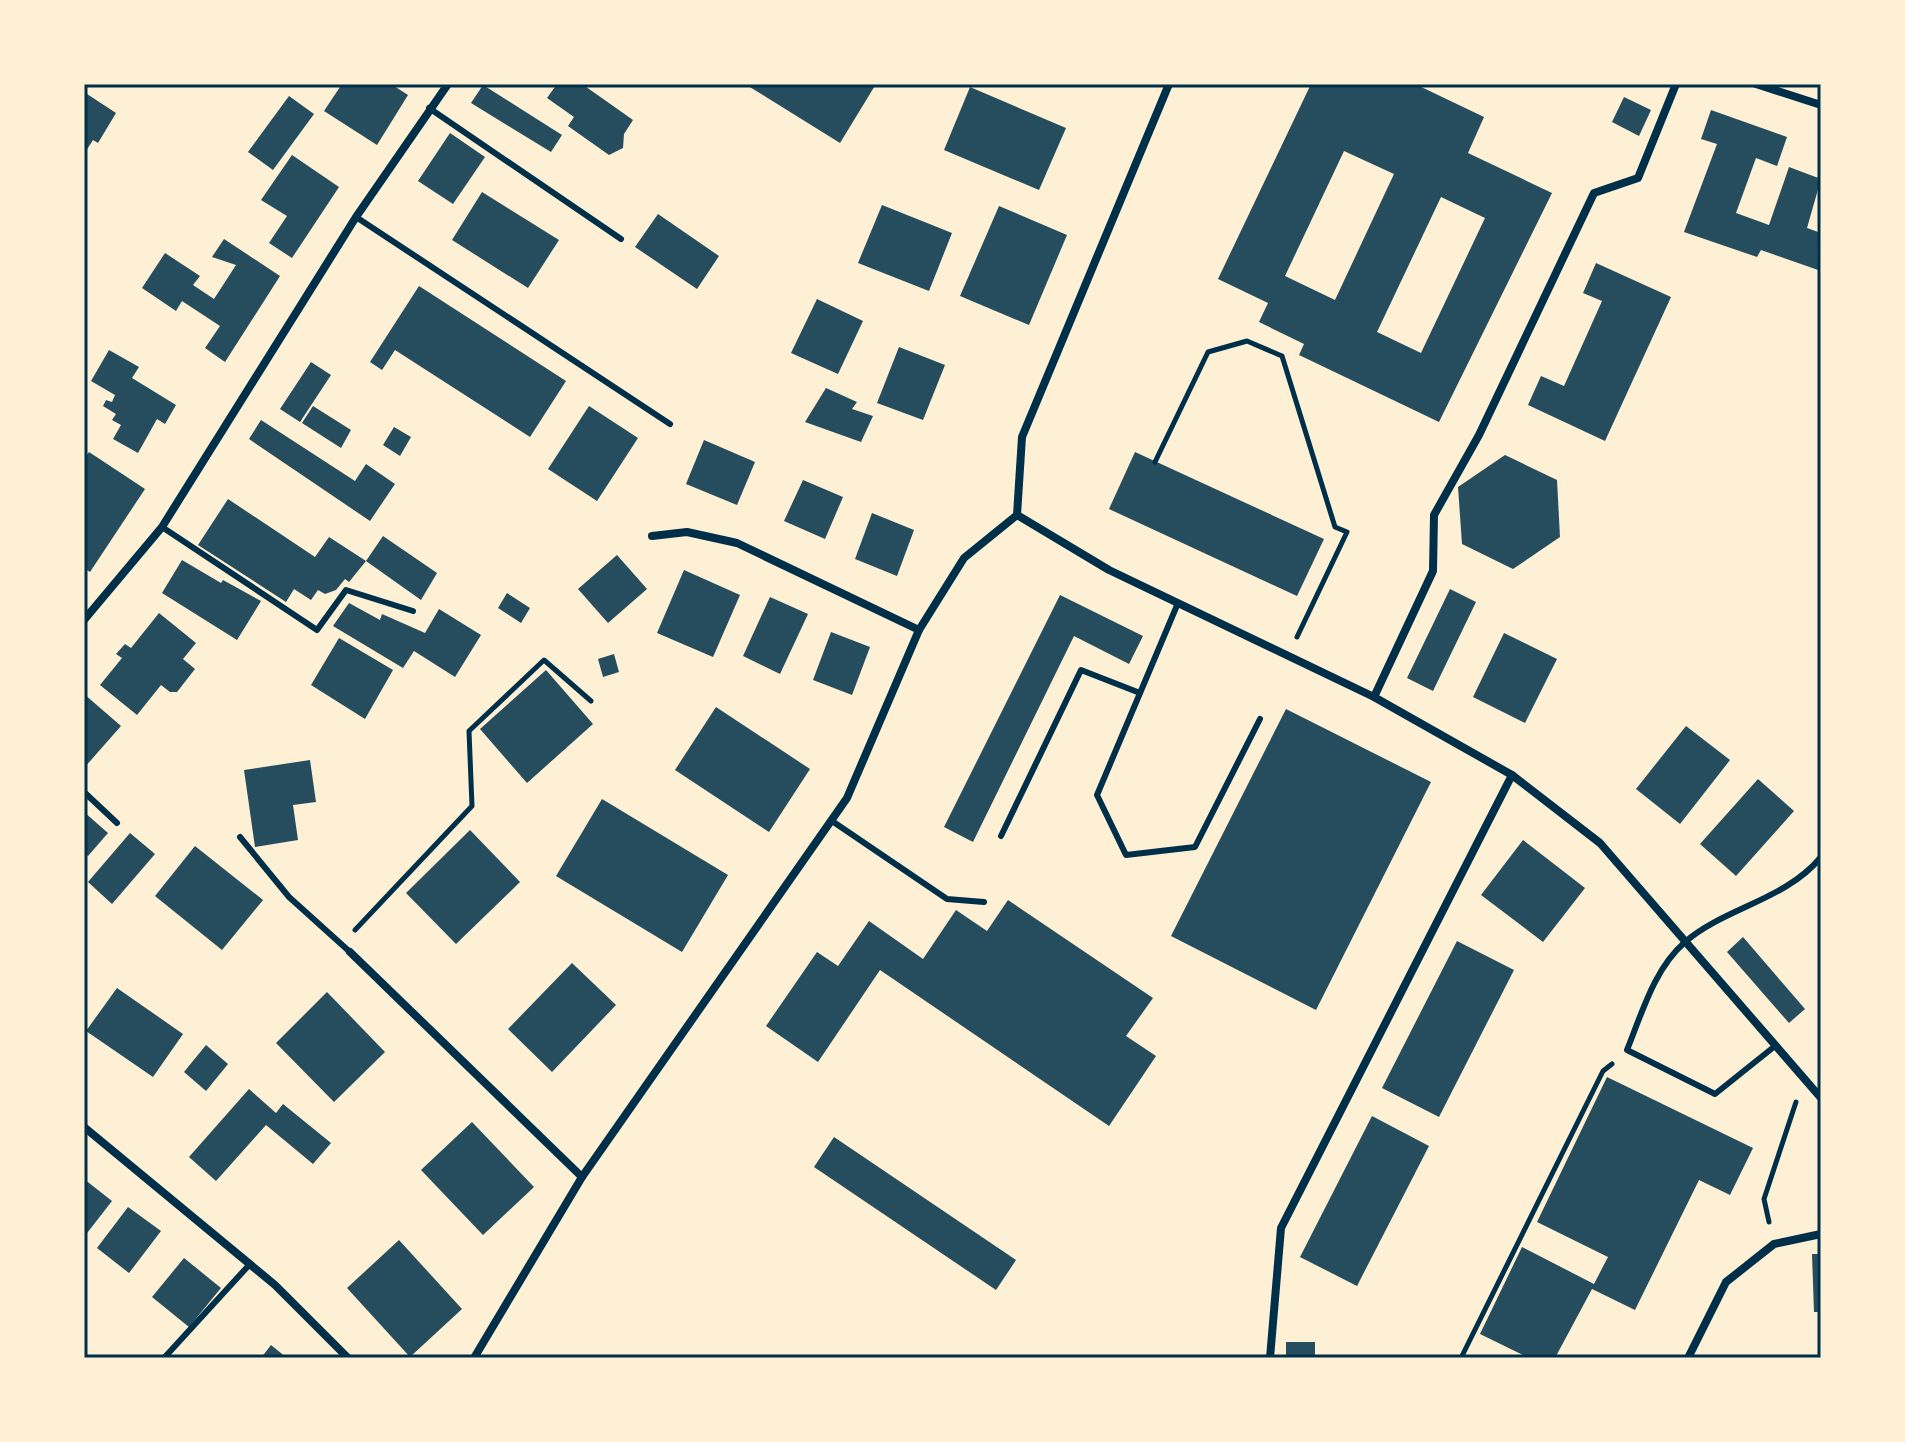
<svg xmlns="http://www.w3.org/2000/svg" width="1905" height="1442" font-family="Lato,sans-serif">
	<rect width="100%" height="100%" fill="#fdf0d5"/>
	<g fill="#264d5e" fill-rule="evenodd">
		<path d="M342,84H391L408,95L377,145L324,111Z"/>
		<path d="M557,84H582L633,120L624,134L623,148L609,155L568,126L574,117L547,98Z"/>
		<path d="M745,84H876L840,143Z"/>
		<path d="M1311,84H1415L1484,117L1468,153L1552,193L1439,422L1299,355L1304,344L1259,322L1268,303L1218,279ZM1344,151L1394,174L1335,300L1285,276ZM1441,197L1485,218L1421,353L1377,332Z"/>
		<path d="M483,85L562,135L551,152L471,103Z"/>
		<path d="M970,87L1066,128L1039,190L944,150Z"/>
		<path d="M84,92L116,113L98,143L93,140L84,154Z"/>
		<path d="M289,96L314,114L273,170L248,152Z"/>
		<path d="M1624,97L1651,110L1639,136L1612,122Z"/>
		<path d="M1711,110L1787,137L1777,166L1756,158L1736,213L1769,225L1789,167L1821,179L1807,228L1821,233V271L1761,250L1757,257L1684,232L1717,144L1701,139Z"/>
		<path d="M450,133L485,157L453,204L418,181Z"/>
		<path d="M292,155L339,187L292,258L269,243L287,216L261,200Z"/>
		<path d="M482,192L559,240L528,288L452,240Z"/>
		<path d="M882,205L952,233L929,291L858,263Z"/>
		<path d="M999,206L1067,235L1029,325L960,296Z"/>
		<path d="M658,214L719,256L697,289L635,247Z"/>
		<path d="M224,239L280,276L225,362L205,348L220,326L182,301L176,311L142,288L165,253L200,276L193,285L214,299L236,265L212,257Z"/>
		<path d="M1596,263L1671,297L1605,441L1528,405L1541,376L1564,386L1602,301L1583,293Z"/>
		<path d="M419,286L566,381L530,437L395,350L382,370L370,362Z"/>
		<path d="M817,299L863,321L838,374L791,353Z"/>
		<path d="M899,347L945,365L923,420L877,403Z"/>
		<path d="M109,350L139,367L132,378L176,405L165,424L157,419L138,453L113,439L121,425L112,420L116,414L103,406L106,400L112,402L115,395L91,381Z"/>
		<path d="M311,362L331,375L300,422L280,409Z"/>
		<path d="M826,388L857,402L852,409L873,416L861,442L805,422Z"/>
		<path d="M313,406L351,430L341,448L302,423Z"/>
		<path d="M589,406L638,438L597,501L548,469Z"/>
		<path d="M261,420L355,481L366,464L395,484L370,521L249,439Z"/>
		<path d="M394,427L411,437L400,456L383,445Z"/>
		<path d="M704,440L755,462L737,505L686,484Z"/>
		<path d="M89,452L145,489L90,572L84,568V459Z"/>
		<path d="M1135,452L1324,539L1297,596L1109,509Z"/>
		<path d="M1505,455L1557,480L1560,537L1513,569L1462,544L1458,487Z"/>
		<path d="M803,480L843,497L825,539L784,521Z"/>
		<path d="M228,499L315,557L329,537L366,561L349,582L345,579L336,590L325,594L318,590L311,600L294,589L286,602L198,545Z"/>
		<path d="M872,513L914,530L897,576L855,559Z"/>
		<path d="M383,536L437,573L421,600L366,561Z"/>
		<path d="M617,555L647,589L608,623L578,589Z"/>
		<path d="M182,560L221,583L223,580L261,601L237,640L162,593Z"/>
		<path d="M684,570L740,595L713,657L657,633Z"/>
		<path d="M1450,589L1476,602L1433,691L1407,678Z"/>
		<path d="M507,593L530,608L521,623L498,608Z"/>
		<path d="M1060,595L1143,636L1129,664L1074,636L973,842L944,827Z"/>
		<path d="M770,597L808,614L780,674L743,656Z"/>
		<path d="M349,603L380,620L382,614L425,633L439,609L481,635L455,677L414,651L403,668L333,626Z"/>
		<path d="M159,613L196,643L183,659L195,669L177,692H170L161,685L137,715L100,685L122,658L116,654L125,644L131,648Z"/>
		<path d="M831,632L870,647L852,695L813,680Z"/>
		<path d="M1504,633L1557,659L1525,723L1473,697Z"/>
		<path d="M339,638L393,670L365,719L311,685Z"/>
		<path d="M614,654L619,672L603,677L598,659Z"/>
		<path d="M546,670L593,724L527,783L480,729Z"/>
		<path d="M84,694L121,726L84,768Z"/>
		<path d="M716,707L810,769L769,832L675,770Z"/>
		<path d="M1286,709L1431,782L1316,1010L1171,936Z"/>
		<path d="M1686,726L1730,760L1680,824L1636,789Z"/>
		<path d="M310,760L316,802L293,805L298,840L255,847L244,770Z"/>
		<path d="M1758,779L1794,811L1736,876L1700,844Z"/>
		<path d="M602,799L728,875L682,952L556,876Z"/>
		<path d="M84,812L108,833L88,856L84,853Z"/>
		<path d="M470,830L520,882L456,944L406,893Z"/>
		<path d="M130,833L155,854L112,904L88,882Z"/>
		<path d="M1523,840L1585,888L1543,942L1481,895Z"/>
		<path d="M195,846L263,900L222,950L155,896Z"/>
		<path d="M1008,900L1153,998L1126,1036L1156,1056L1109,1126L880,970L818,1062L766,1026L817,952L838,966L869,921L923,959L956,910L987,931Z"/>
		<path d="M1743,937L1805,1009L1789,1023L1727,952Z"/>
		<path d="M1457,941L1514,970L1439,1117L1382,1088Z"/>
		<path d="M572,963L616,1005L552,1072L508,1029Z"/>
		<path d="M117,988L183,1034L153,1077L86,1031Z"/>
		<path d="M327,992L385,1052L334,1102L276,1043Z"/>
		<path d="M206,1045L228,1064L206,1091L184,1072Z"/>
		<path d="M1607,1077L1753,1148L1730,1195L1699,1180L1635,1310L1592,1289L1555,1358H1529L1480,1334L1522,1247L1594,1284L1608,1257L1537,1222Z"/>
		<path d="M249,1089L276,1113L283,1104L331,1143L313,1164L266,1125L216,1181L189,1157Z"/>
		<path d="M1372,1116L1429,1146L1357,1286L1300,1257Z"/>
		<path d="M472,1122L534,1187L483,1235L421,1170Z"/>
		<path d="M834,1137L1016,1260L996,1290L814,1167Z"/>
		<path d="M84,1179L112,1201L84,1237Z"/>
		<path d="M128,1207L161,1231L129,1273L97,1248Z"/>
		<path d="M399,1240L462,1309L410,1357L347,1288Z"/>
		<path d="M1812,1254H1821V1312H1814Z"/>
		<path d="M184,1258L221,1288L189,1327L152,1297Z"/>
		<rect x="1286" y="1342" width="29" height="16"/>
		<path d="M271,1345L287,1358H261Z"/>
	</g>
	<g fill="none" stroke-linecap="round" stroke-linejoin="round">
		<g stroke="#003049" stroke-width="5">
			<path d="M1155,462L1208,352L1247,341L1282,356L1335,527L1347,532L1297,637"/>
			<path d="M355,930L472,806L469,731L544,660L591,701"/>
			<path d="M1769,1222L1764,1199L1796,1102"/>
			<path d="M1461,1358L1603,1071L1612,1064"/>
		</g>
		<g stroke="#003049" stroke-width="6">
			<path d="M429,108L621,239"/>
			<path d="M356,217L670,424"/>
			<path d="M162,527L317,630L346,590L413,611"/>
			<path d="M1178,603L1097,795L1126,855L1195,847L1260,719"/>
			<path d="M84,792L117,823"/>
			<path d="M832,821L947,899L984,902"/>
			<path d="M1001,836L1081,670L1140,693"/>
			<path d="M240,837L289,897L350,952"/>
			<path d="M1775,1046L1715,1094L1627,1050C1642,1013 1654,969 1685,942C1724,908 1786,900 1821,857"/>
			<path d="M164,1358L250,1264"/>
		</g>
		<g stroke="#003049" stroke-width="8">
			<path d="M1756,84L1821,105"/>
			<path d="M1017,515L1109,570L1374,697L1512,775L1600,843L1821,1098"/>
			<path d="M652,536L687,532L737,543L919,630"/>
			<path d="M84,620L162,527L356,217L448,84"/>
			<path d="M1374,697L1433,571L1434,515L1479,435L1594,193L1638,178L1676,84"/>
			<path d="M350,952L582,1177"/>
			<path d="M84,1127L275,1285L348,1358"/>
			<path d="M474,1358L582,1177L847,798L919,630L964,558L1017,515L1022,437L1169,84"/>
			<path d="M1270,1358L1281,1228L1512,775"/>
			<path d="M1688,1358L1726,1282L1774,1244L1821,1234"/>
		</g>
	</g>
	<rect width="1905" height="1442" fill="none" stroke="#fdf0d5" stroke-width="172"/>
	<rect x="86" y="86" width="1733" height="1270" fill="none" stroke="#003049" stroke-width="3"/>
</svg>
